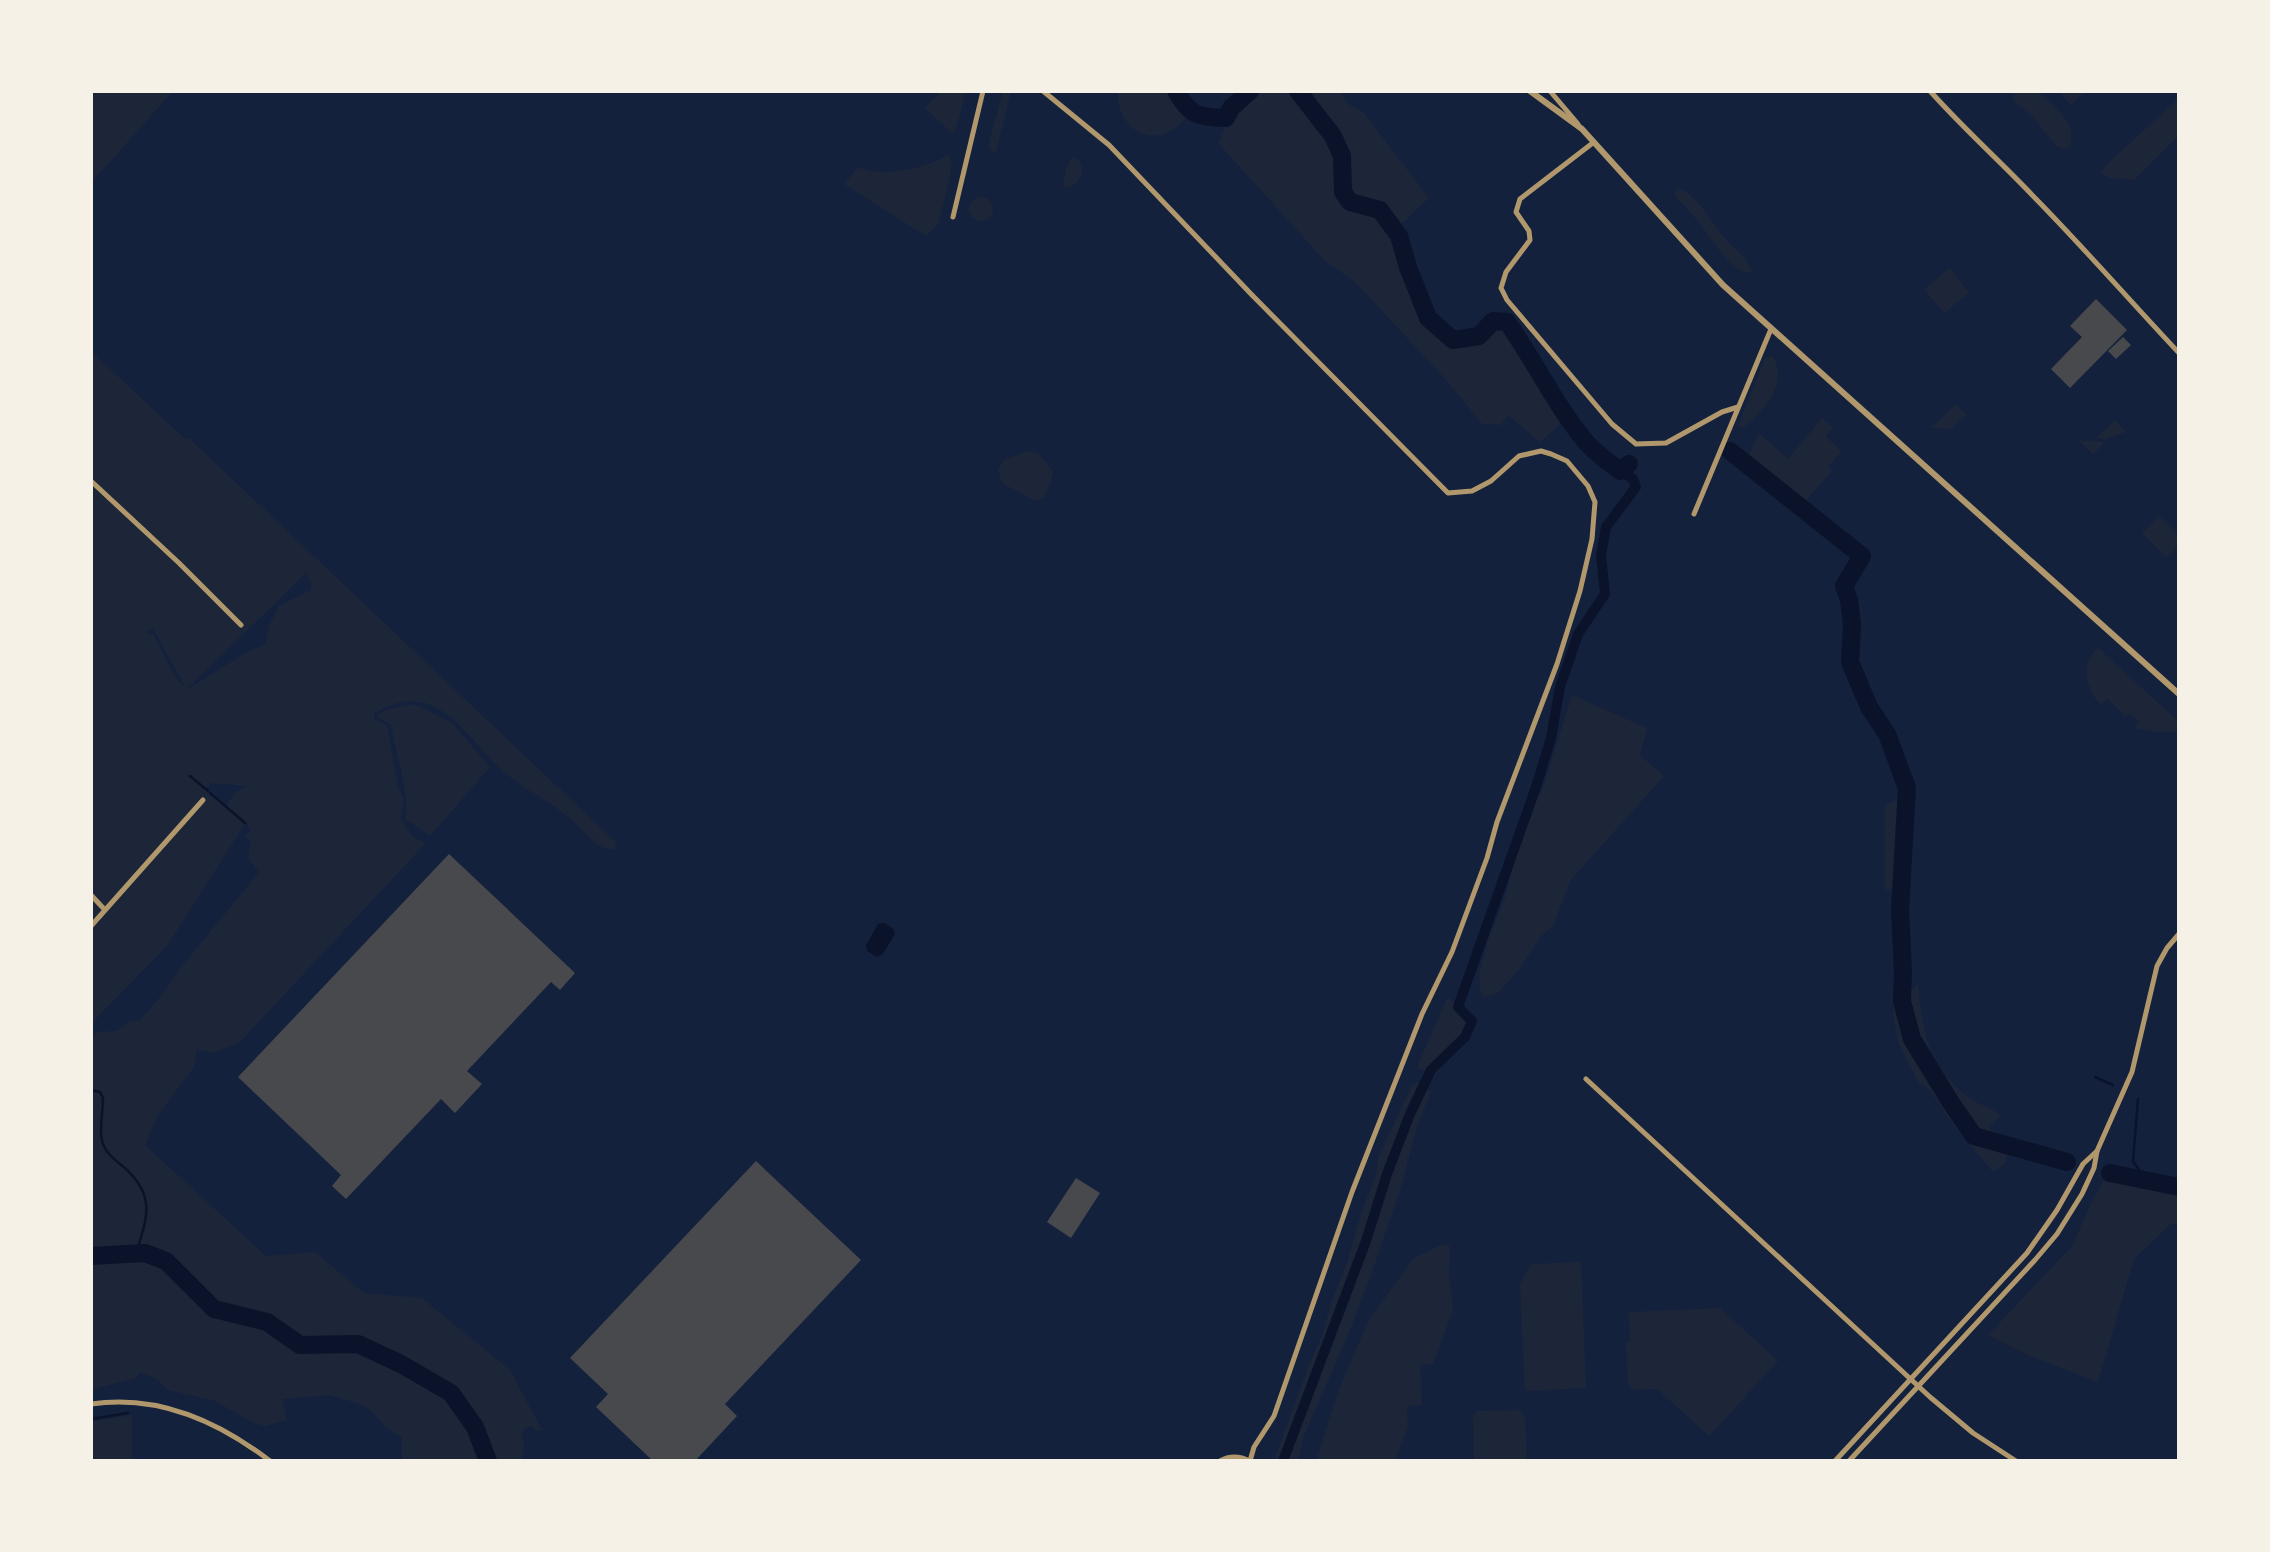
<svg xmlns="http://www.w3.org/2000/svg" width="2270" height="1552" font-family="Arial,sans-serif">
	<rect width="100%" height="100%" fill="#14213d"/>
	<g fill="#1d2539" fill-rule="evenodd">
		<path d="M91,91H173L91,183Z"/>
		<path d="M941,91H966L956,129L952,133L925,108Z"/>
		<path d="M1003,91H1011L996,151L994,153L988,147Z"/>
		<path d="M1118,91H1173L1184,111L1185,119C1156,154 1115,129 1118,91Z"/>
		<path d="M1260,91H1291C1303,104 1332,136 1335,152C1338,168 1332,187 1341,200C1349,212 1369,211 1381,217L1393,242L1400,272L1420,317L1448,343L1465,346L1498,328C1521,331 1528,361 1538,378C1547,392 1557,405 1566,419L1540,442L1508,415L1501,425L1482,424L1447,381L1356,283L1324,260L1219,144L1224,128L1235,118L1233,112L1244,101Z"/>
		<path d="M1301,91H1341L1347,103L1363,112L1429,198L1401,224L1403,231H1399C1394,225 1395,220 1391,214C1384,202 1371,204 1359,203L1346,190L1345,158L1337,138Z"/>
		<path d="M2013,91H2038C2053,108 2080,122 2069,147L2064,149L2056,146L2033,117L2012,99Z"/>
		<path d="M2058,91H2086L2071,105Z"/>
		<path d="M2179,98V135L2134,180L2109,178L2101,173L2105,166Z"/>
		<path d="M949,155L952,166L939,223L926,236L844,184L858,167C884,179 924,168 949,155Z"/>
		<path d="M1072,157L1080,161C1085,174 1080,180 1070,188L1063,185L1066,169Z"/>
		<path d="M1677,187C1697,195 1711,221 1723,236C1733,249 1746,255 1752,271L1746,273C1725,263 1714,242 1701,225C1693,215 1684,205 1675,196Z"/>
		<circle cx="981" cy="209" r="12"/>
		<path d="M1950,268L1969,293L1944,313L1924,289Z"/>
		<path d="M91,351L185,439L189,438L617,843L615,849C596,852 585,830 572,820C550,801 523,789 502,770C463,735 437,676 375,713L374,719L387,725L398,787L404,799L401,820L413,837L426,843L240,1042L213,1053L197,1049L194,1067L158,1115L145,1145L266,1256L315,1252L364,1293L422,1298L510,1370L542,1430L536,1431L532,1426L526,1428L522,1433L524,1446L521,1461H406L402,1458V1438L386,1428L372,1411L360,1404L330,1395L282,1399L287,1420L264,1426L250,1421L215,1401L168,1390L156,1378L140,1373L136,1378L91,1390V1037L97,1032L117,1031L128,1022L140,1020L161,996L182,966L259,872L248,858L251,842L245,836L250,831L246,822L167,946L91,1024ZM306,573L311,583V590L279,606L269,626L265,645L247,652L186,690ZM153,628L184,685L183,686L174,674L153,634L146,633ZM212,783L244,786V787L235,793L226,805L206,788Z"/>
		<path d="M1773,356C1788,386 1765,409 1743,428L1738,426L1765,358Z"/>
		<path d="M1956,404L1966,415L1951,429L1931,428Z"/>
		<path d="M1822,418L1833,427L1826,437L1842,451L1828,467L1832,471L1801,506L1746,462L1759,433L1788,459Z"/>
		<path d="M2115,420L2126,432L2106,439L2096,438Z"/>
		<path d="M2078,440L2103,442V444L2093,454Z"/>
		<path d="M1027,451L1039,454L1053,471L1050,484L1044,498L1035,501L1002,483L998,470L1004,460Z"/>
		<path d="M2159,516L2179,536V545L2166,557L2142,533Z"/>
		<path d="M2098,648L2179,722V730C2165,735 2148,730 2134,728L2139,721L2129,713L2126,717L2107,698L2101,705C2086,690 2079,663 2098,648Z"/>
		<path d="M1572,695L1647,728L1640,755L1664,776L1570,881L1553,927L1542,935L1518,971L1498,993L1484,997L1480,990L1479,975L1488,940L1505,898L1518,848L1535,803L1543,788Z"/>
		<path d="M414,704L452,723L490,767L430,836L405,819C411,798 395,750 391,725L376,717L384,710Z"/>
		<path d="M1905,794L1900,887L1885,890V806Z"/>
		<path d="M1918,985C1924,1034 1926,1064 1968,1097C1977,1105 1993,1106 2000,1117L1989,1127L2007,1155L2004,1164L1993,1172L1948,1118L1930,1090L1918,1082L1898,1042L1893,1014L1895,1001Z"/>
		<path d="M1447,998L1469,1015L1473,1030L1434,1076L1417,1067Z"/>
		<path d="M1417,1082L1431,1092L1418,1123L1401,1187L1370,1278L1348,1335L1303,1438L1298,1461H1274L1310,1362L1322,1336L1332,1300L1347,1263L1362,1210L1376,1176L1378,1158L1411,1087Z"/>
		<path d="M2105,1178L2179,1193V1225L2172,1223L2134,1259L2098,1382L2032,1357L1988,1335L2072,1246L2093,1199Z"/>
		<path d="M1443,1244L1450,1246L1449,1273L1453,1310L1433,1364L1420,1365L1422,1405L1407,1406L1408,1427L1395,1461H1316L1338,1392L1368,1321L1414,1258Z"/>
		<path d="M1581,1262L1586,1388L1525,1391L1520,1284L1531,1264Z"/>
		<path d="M1720,1308L1778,1361L1709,1436L1657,1389L1634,1390L1628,1384L1626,1343L1630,1342L1629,1312Z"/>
		<path d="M1520,1410L1525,1416L1527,1461H1474L1473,1416L1477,1411Z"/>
		<path d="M132,1415V1458L137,1461H91V1422Z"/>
	</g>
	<path fill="#0b132b" d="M885,923L893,929L895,934L883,954L877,957L867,951L866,945L878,924Z"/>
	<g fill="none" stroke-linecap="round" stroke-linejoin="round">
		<g stroke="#0b132b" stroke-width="2.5">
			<path d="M190,776L208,791"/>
			<path d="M210,793L245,823"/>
			<path d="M2095,1077L2113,1085"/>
			<path d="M91,1090L100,1092L103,1098C103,1111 99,1129 102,1141C106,1155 116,1160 126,1169C156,1197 147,1219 136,1253"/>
			<path d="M2138,1099L2133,1161L2145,1179"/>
			<path d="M91,1419L128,1413"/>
		</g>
		<path stroke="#0b132b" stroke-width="10" d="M1283,1461L1366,1241L1387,1174L1410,1114L1431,1070L1465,1037L1472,1021L1458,1007L1536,787L1551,738L1560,687L1578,634L1605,594L1601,556L1606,527L1636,487L1633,479L1620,471"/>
		<g stroke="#0b132b" stroke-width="18">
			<path d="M1176,91C1190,116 1198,117 1226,118L1231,108L1250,91"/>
			<path d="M1298,91L1333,136L1342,156L1343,192L1350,202L1380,210L1399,236L1408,267L1428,318L1453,340L1479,336L1493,321L1507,322C1535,361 1555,405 1586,442C1595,453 1609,462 1620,471L1629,464"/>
			<path d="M1730,451L1862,556L1844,586L1849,600L1852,625L1850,662L1869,707L1887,734L1907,788L1900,910L1903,973L1902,1001L1912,1039L1951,1103L1974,1136L2067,1162"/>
			<path d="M2110,1173L2179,1187"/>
			<path d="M91,1256L145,1253L166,1261L214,1309L267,1322L300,1345L358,1344L401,1364L451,1393L475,1427L488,1461"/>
		</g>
	</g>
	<g fill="#48494c">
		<path d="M2096,299L2127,330L2070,388L2051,369L2082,337L2070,326Z"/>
		<path d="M2123,337L2131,345L2116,359L2108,351Z"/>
		<path d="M449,854L575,973L560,990L551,982L467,1071L482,1084L455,1113L441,1099L346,1199L332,1186L341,1175L238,1077Z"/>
		<path d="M756,1161L861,1260L725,1404L737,1416L695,1461H653L596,1407L608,1394L570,1358Z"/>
		<path d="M1076,1178L1100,1193L1071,1238L1047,1222Z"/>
	</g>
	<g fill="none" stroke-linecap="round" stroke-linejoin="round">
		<g stroke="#b1986c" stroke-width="5">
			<path d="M1043,91L1109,145L1252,295L1448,493L1472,491L1491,481L1519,456L1541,451L1551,454L1567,461L1588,486L1595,502L1592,539L1580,591L1557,664L1497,822L1487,858L1452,952L1422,1014L1352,1192L1274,1416L1254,1447L1250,1461"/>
			<path d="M1550,91L1578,124"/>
			<path d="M1930,91C1964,129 2001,162 2036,199C2085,249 2131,302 2179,353"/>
			<path d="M1594,142L1520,199L1516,212L1529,231L1530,240L1506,272L1501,288L1507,300L1612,424L1636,444L1666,443L1722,412L1738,407"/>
			<path d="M953,217L983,91"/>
			<path d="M91,481L179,563L241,625"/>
			<path d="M1694,514L1771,329"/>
			<path d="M91,895L105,910"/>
			<path d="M91,926L203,800"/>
			<path d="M1586,1079L1930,1397L1973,1433L2016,1461"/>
			<path d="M91,1404C158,1394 218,1421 270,1461"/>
			<path d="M1220,1461C1230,1455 1240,1456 1250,1461"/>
			<path d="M1835,1461L2027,1253L2057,1210L2083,1164L2097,1151"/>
			<path d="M1849,1461L2035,1260L2057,1234L2082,1194L2094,1168L2097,1151L2132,1072L2157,966L2167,948L2179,934"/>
		</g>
		<path stroke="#b1986c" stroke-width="6" d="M1530,91L1582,129L1723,285L2179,694"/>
	</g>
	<rect width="2270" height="1552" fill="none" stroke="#f6f1e7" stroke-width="186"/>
</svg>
